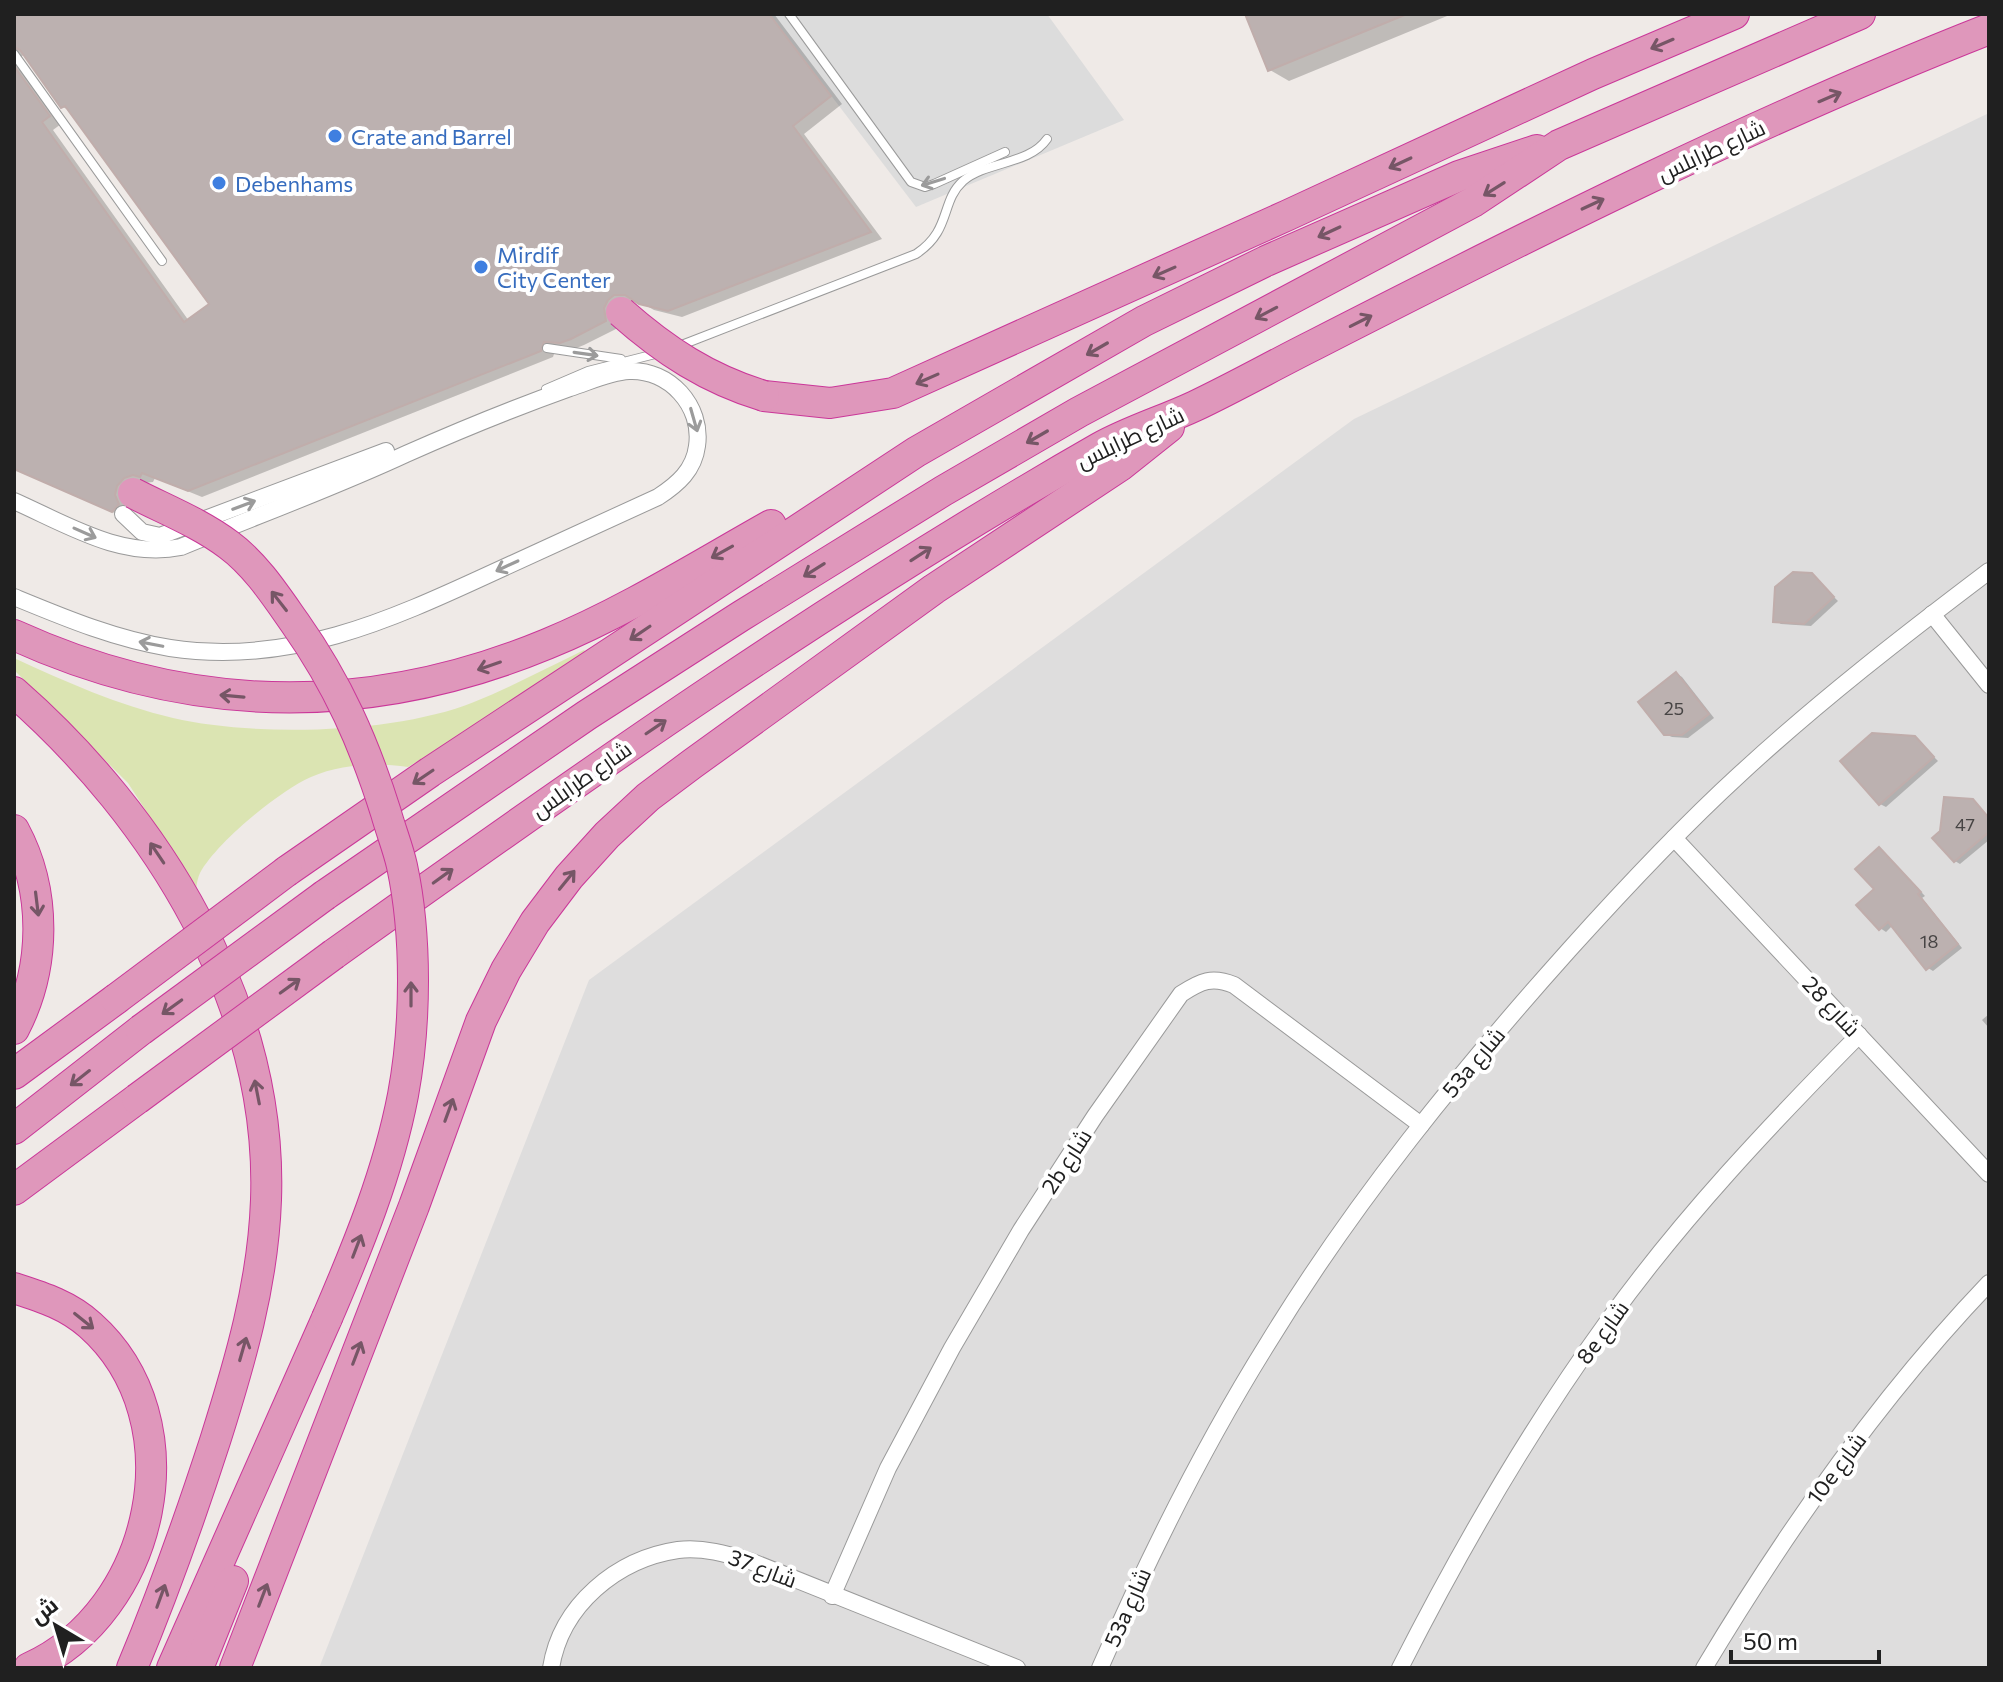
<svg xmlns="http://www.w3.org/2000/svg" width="2003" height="1682" font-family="Commissioner,Cairo,sans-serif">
	<rect width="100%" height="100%" fill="#efeae7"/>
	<path fill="#dedddd" d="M1989,113V1668H319L589,980L1354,419Z"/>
	<path fill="#dbe4b2" d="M584,650L591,658L408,767C377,762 341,764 311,777C279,791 217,842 200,873C196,881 196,893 195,903L168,845L128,783L14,670V658C66,682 118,705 173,718C255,737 395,734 474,702C511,687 547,668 584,650Z"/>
	<path fill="#dcdcdc" d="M769,14H1047L1124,120L916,207Z"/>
	<g fill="#0003" fill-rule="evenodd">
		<path d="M14,14H774L842,104L804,134L882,239L682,317L654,310L638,301L628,302L618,328L584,345L574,349L556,348L553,357L202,497L155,478L153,482L137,484L127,503L131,512L126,518L14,469ZM25,54L63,107L72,112L212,305L189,321L53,130L61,124L20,67L22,56Z"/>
		<path d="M1247,14H1452L1289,81L1270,70Z"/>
		<path d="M1811,575L1838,601L1811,626L1781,624L1775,621Z"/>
		<path d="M1677,674L1682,677L1714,718L1688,738L1672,737L1665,734Z"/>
		<path d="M1915,738L1938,761L1886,807L1880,804Z"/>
		<path d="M1972,801L1989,817V840L1960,864L1955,861Z"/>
		<path d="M1879,849L1925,896L1922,898L1962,948L1933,971L1928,968L1893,925L1886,932L1880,928L1876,889Z"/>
		<path d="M1989,1014V1028L1982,1020Z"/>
	</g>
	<g fill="#bcb1b0" stroke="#c0adab" stroke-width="2">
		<path d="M14,14H769L831,96L793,126L871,232L668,311L639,304L625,295H614L608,300L604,308L606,321L571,339L560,343L544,342L541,351L188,491L142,473L140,477L133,475L124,478L117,486L115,495L119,504L112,512L14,469V66L50,116L42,122L184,322L209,304L65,106L61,108L20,50L14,47Z"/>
		<path d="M1245,14H1407L1268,71Z"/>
		<path d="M1793,572L1812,573L1834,597L1804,624L1773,622L1775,587Z"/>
		<path d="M1676,672L1709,714L1682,735H1664L1638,702Z"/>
		<path d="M1872,733L1915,736L1934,757L1879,805L1840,761Z"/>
		<path d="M1944,797L1973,799L1989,818V832L1954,862L1932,838L1940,831Z"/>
		<path d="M1879,847L1921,892L1918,894L1958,944L1926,970L1888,922L1879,930L1856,905L1874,889L1855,869Z"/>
	</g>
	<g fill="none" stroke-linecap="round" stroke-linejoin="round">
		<defs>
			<g id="service">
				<path d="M789,14L911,182L925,187L934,184L1005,152"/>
				<path d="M14,54L162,261"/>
				<path d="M679,346L916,254C952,230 940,202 963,181C986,161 1029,165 1047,139"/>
				<path d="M547,348L621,359"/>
				<path d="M546,389L588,371L659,353"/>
			</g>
			<g id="minor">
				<path d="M14,501C68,525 121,559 181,547C256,516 333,488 406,454C460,430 514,408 570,388C589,382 609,372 629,371C669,369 703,406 697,446C694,470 678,484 658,497C603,522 547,548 492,573C388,621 289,666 170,648C115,639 65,618 14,597"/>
				<path d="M123,514L142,532L160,536L386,451"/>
				<path d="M1932,614L1989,685"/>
				<path d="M1674,838L1989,1174"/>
				<path d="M832,1596L888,1468L952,1348L1021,1230L1095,1116L1181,994C1201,981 1212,976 1234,985L1421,1125"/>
				<path d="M551,1668C561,1605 617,1559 678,1550C703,1547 727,1554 750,1561L1017,1668"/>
				<path d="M1100,1668C1149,1556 1203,1447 1268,1343C1354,1202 1459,1073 1569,950C1623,890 1679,830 1739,775C1818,702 1903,636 1989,571"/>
				<path d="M1400,1668C1461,1548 1529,1430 1608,1321C1682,1218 1770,1125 1859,1035"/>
				<path d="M1704,1668C1786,1531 1878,1399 1989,1283"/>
			</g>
			<g id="motorway">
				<path d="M764,396L830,403L893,393L1288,215L1593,74L1734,14"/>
				<path d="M14,635C190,715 368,718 547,644C625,612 698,566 771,525"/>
				<path d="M14,692C157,817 273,1004 266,1200C263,1284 240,1362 215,1441C190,1518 163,1594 132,1668"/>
				<path d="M14,830C47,891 46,968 14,1029"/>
				<path d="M287,871L430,772L916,452L1144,321L1266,261L1459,176L1537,150"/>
				<path d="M325,895L587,715L741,616L943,491L1079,412L1473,202L1559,145L1860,14"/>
				<path d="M334,954C583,776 833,600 1099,448C1129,431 1163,421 1195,406C1235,387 1274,365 1314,345C1535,232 1757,120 1989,29"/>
				<path d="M14,1074L116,999"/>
				<path d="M14,1129L141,1030"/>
				<path d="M14,1190L137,1099"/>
				<path d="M14,1288C42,1297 68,1305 90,1325C197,1420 155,1612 29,1668"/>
				<path d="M172,1668L327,1318"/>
				<path d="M198,1668L233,1581"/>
				<path d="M235,1668L414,1206L481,1021L506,970L535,922L569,877L607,835L648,797L692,764L934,589L1120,466L1169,427"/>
			</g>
		</defs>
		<use href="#service" stroke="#9a9a9a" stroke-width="10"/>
		<use href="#minor" stroke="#9a9a9a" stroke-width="18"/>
		<use href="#motorway" stroke="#ca3799" stroke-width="32"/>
		<use href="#service" stroke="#fff" stroke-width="8"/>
		<use href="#minor" stroke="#fff" stroke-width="16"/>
		<use href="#motorway" stroke="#df97bb" stroke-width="30"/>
		<defs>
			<g id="motorway-bridge">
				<path d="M621,312C665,351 708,379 764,396"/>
				<path d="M133,493C164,509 200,523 229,545C256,565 276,596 295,623C338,684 364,743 386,813C391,831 398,848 402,866C417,936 416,1025 403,1095C388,1173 358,1246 327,1318"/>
				<path d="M116,999L287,871"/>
				<path d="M141,1030L325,895"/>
				<path d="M137,1099L334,954"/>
			</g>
		</defs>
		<use href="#motorway-bridge" stroke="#ca3799" stroke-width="32" stroke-linecap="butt"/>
		<use href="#motorway-bridge" stroke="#df97bb" stroke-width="30"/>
	</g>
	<defs><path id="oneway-shaft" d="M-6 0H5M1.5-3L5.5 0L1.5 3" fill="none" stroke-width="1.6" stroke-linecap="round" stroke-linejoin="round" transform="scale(2)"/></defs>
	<g stroke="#765666">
		<use href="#oneway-shaft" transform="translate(1662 44) rotate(157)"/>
		<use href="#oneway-shaft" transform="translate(1830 97) rotate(-23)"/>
		<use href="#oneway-shaft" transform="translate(1400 163) rotate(155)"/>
		<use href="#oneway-shaft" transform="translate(1494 189) rotate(148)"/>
		<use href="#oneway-shaft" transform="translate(1593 204) rotate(-25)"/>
		<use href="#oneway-shaft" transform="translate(1329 232) rotate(155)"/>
		<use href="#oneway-shaft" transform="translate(1164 272) rotate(156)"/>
		<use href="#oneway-shaft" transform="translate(1266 313) rotate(152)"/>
		<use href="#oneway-shaft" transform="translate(1361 321) rotate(-27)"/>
		<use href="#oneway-shaft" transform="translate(1097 349) rotate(150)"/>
		<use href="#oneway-shaft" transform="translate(927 379) rotate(156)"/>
		<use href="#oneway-shaft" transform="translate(1037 437) rotate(150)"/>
		<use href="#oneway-shaft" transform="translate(722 552) rotate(151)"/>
		<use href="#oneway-shaft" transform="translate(921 554) rotate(-33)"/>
		<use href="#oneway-shaft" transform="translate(814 570) rotate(148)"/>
		<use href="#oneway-shaft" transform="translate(279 601) rotate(-128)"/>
		<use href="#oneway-shaft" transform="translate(640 633) rotate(146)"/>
		<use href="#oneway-shaft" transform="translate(489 666) rotate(161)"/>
		<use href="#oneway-shaft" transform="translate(232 696) rotate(-175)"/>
		<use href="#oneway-shaft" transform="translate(656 727) rotate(-34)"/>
		<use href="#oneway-shaft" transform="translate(423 777) rotate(146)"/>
		<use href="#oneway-shaft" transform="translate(157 853) rotate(-124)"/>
		<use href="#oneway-shaft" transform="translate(443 876) rotate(-36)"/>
		<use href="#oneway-shaft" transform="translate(567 880) rotate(-51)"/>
		<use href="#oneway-shaft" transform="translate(37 904) rotate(83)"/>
		<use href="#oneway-shaft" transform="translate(290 986) rotate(-36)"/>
		<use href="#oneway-shaft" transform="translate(411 994) rotate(-90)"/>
		<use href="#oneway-shaft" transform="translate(172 1007) rotate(144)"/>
		<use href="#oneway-shaft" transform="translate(80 1078) rotate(142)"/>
		<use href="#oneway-shaft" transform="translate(257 1092) rotate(-101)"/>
		<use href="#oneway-shaft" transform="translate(449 1110) rotate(-70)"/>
		<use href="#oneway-shaft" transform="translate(357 1246) rotate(-69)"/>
		<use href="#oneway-shaft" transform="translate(84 1321) rotate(39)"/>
		<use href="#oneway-shaft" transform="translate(243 1349) rotate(-74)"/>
		<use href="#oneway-shaft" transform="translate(357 1353) rotate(-69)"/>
		<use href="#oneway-shaft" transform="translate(263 1595) rotate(-69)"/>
		<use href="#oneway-shaft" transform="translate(161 1596) rotate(-70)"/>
	</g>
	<g stroke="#9b9b9b">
		<use href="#oneway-shaft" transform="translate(933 182) rotate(163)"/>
		<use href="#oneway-shaft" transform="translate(586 354) rotate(8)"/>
		<use href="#oneway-shaft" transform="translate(694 420) rotate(74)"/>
		<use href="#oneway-shaft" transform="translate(244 505) rotate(-21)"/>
		<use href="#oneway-shaft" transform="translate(85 533) rotate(24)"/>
		<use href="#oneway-shaft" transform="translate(507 566) rotate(155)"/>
		<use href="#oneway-shaft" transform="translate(151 644) rotate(-169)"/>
	</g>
	<g fill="#3f7fe0" stroke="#fff" stroke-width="3">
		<circle cx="335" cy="136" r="8"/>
		<circle cx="219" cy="183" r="8"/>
		<circle cx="481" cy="267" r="8"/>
	</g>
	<g text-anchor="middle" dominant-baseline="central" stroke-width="8" stroke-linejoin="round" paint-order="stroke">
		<g font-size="18" fill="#474444">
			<text x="1674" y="708">25</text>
			<text x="1965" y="824">47</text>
			<text x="1929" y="941">18</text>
		</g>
		<g font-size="22" fill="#366cbe" stroke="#fff" text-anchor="start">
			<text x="351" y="136">Crate and Barrel</text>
			<text x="235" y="183">Debenhams</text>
			<text x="497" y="254">Mirdif<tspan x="497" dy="25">City Center</tspan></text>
		</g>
		<g font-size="22" fill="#202020" stroke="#fff">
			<text transform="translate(1711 150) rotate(-25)">شارع طرابلس</text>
			<text transform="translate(1130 437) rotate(-25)">شارع طرابلس</text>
			<text transform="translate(581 779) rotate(-35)">شارع طرابلس</text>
			<text transform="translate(1832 1006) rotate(47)">شارع 28</text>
			<text transform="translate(1473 1062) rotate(-50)">53a شارع</text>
			<text transform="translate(1066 1161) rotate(-57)">2b شارع</text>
			<text transform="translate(1602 1332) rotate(-54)">8e شارع</text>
			<text transform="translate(1836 1468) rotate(-53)">10e شارع</text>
			<text transform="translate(763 1568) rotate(21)">شارع 37</text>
			<text transform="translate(1127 1607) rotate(-66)">53a شارع</text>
		</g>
	</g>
	<rect width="2003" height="1682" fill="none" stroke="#202020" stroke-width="32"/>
	<g transform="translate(56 1626) rotate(322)" stroke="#ffffff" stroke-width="6" paint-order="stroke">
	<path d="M0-6L14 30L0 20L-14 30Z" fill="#202020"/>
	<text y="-12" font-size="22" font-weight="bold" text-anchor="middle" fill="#202020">ش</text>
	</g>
	<path d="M1731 1650v12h148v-12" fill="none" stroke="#202020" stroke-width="4"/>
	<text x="1743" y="1650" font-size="24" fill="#202020" stroke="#ffffff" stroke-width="6" paint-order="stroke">50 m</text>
</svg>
